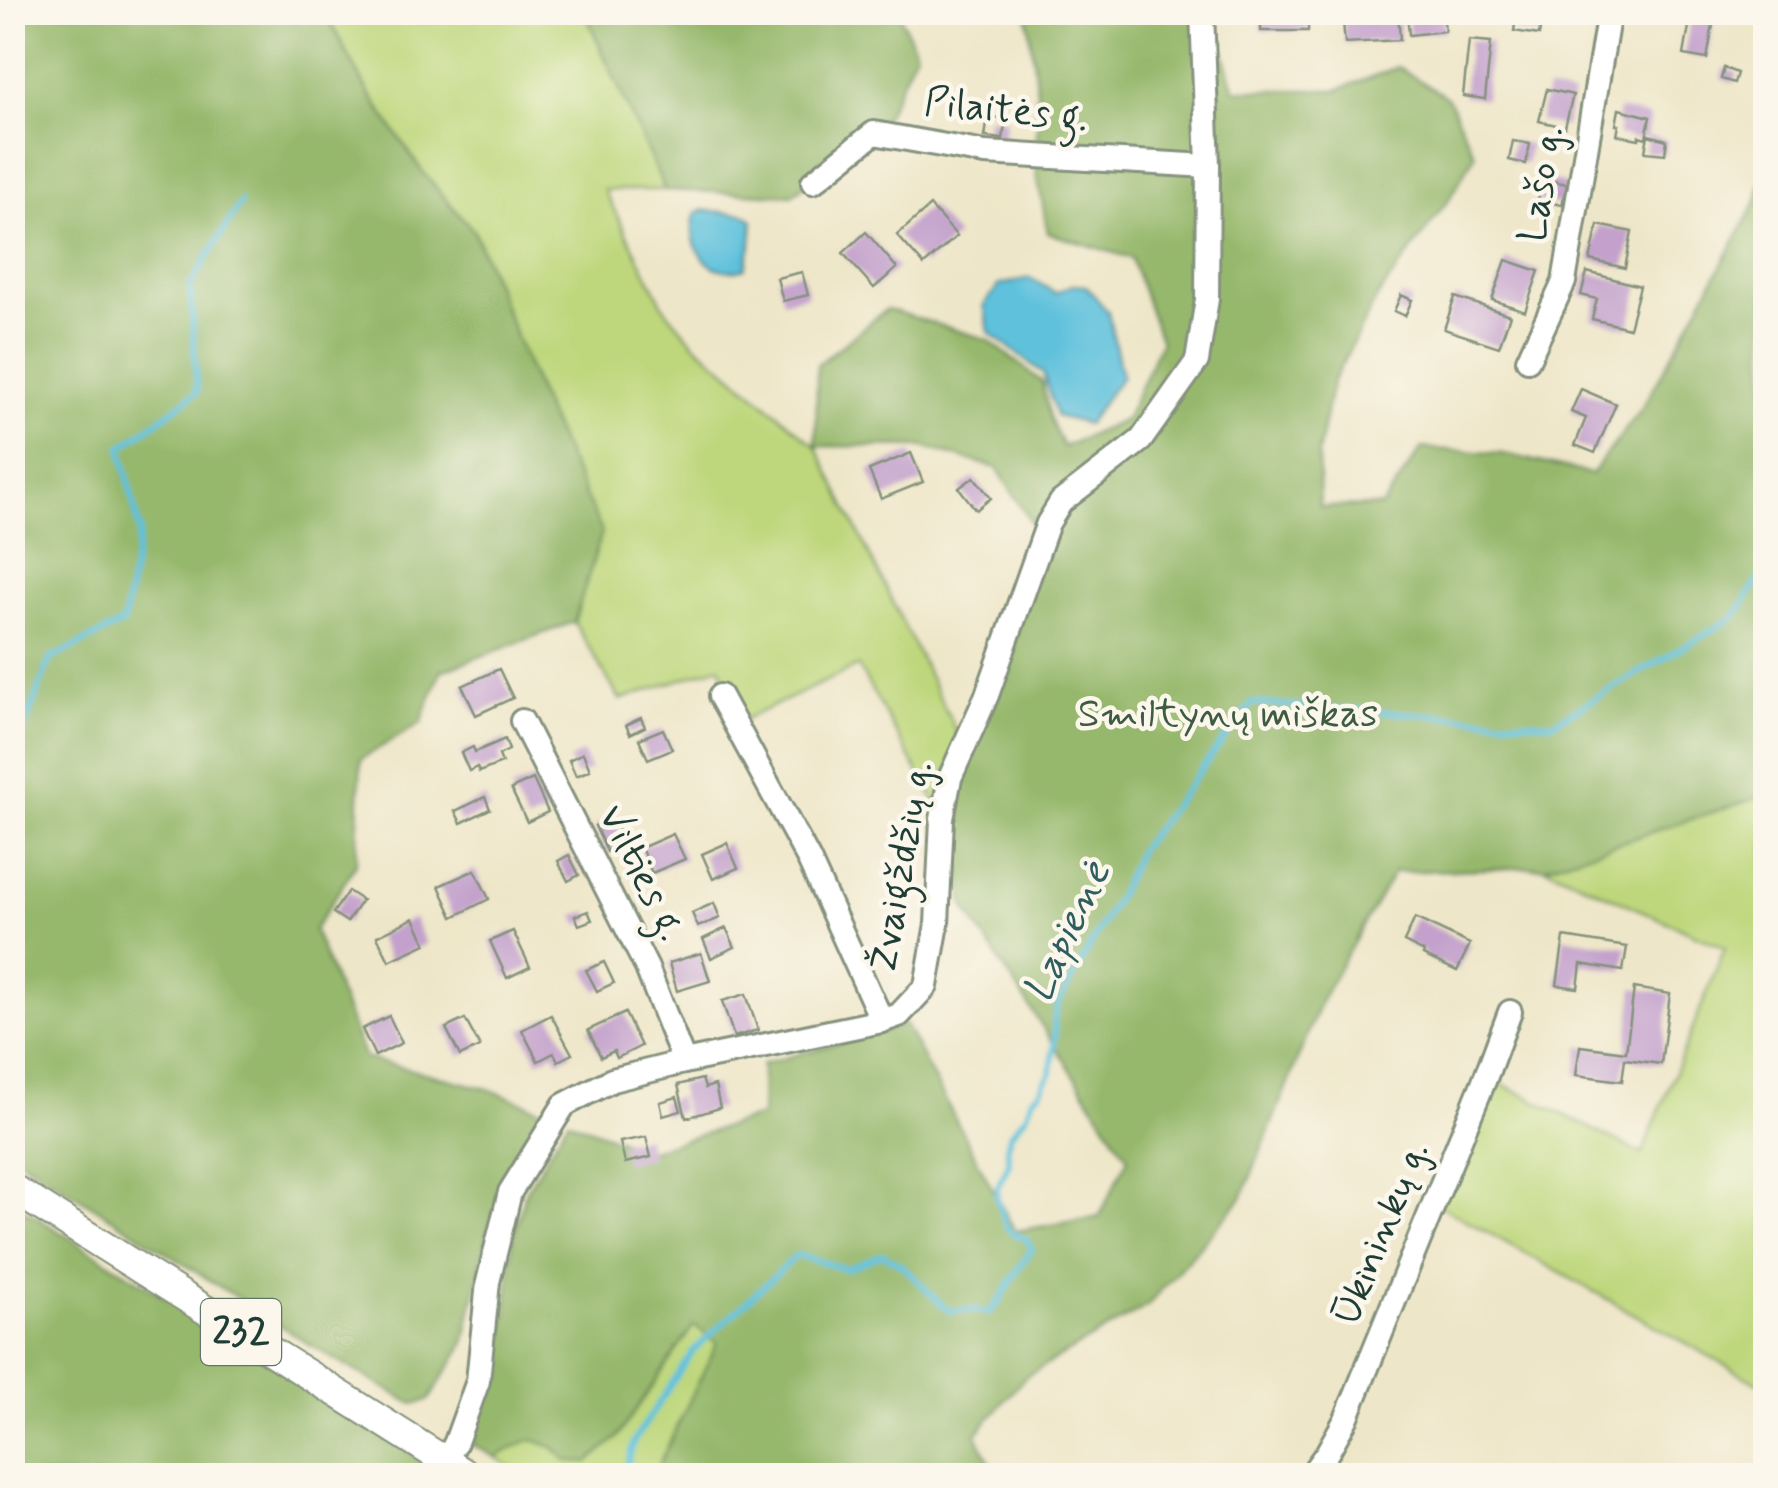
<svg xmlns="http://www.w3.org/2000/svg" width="1778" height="1488" font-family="Mynerve,sans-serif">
	<rect width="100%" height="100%" fill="#fbf7ec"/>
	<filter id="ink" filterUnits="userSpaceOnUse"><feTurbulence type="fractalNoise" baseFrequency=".01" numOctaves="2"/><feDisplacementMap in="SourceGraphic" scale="20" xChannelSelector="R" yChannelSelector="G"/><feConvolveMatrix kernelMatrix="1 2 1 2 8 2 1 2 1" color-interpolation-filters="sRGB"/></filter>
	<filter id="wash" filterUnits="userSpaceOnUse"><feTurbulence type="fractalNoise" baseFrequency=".0048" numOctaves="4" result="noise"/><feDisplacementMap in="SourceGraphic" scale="40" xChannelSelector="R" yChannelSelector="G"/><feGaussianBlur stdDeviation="2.25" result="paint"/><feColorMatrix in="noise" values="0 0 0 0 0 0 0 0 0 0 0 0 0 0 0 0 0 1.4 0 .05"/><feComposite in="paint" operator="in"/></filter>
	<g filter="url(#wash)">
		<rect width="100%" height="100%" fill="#eee6c8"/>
		<g fill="#bed77c" stroke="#6e8a58" stroke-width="2.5">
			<path d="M329,13H585L665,190H604L665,309L694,343L816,446L960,739L937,805L858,666L741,721L720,666L620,700L574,622L601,532L542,402L475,232L424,174L370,95L333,27Z"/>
			<path d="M1765,795V1387L1435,1203L1486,1076L1642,1154L1725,948L1545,867Z"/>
			<path d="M694,1324L718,1343L654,1475H523L495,1457L531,1439L553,1447L568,1461L616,1439Z"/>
		</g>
		<g fill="#96b86c" stroke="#5a7a50" stroke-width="2.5">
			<path d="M12,13H329L333,27L370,95L424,174L474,232L542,402L602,532L574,622L441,671L421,723L361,759L356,864L314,930L365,1058L488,1089L545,1111L516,1160L489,1226L464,1344L429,1400L413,1404L322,1352L13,1155Z"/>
			<path d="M585,13H899L916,52L884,119L792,195L665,190Z"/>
			<path d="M1027,13H1211L1235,90H1337L1398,67L1448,98L1475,155L1449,199L1378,296L1332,383L1318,454L1320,507L1382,506L1422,448L1504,454L1591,474L1643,407L1757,201L1765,166V795L1545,867L1394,872L1322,998L1242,1198L1147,1306L1025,1377L976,1434L996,1475H654L717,1343L694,1325L616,1439L588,1462L568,1461L553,1447L531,1439L495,1457L472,1444L475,1424L505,1326L513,1239L525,1192L568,1120L648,1151L761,1116L762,1064L905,1025L1015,1231L1099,1217L1128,1158L964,906L951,795L1036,530L997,468L924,447L816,446L817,365L887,309L988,340L1042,382L1049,417L1063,447L1125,420L1161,342L1131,258L1048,233L1037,174V90Z"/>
			<path d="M12,1202L451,1475H13Z"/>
		</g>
		<g fill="#5ec1dc" stroke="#3e7f88" stroke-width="2.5">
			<path d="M703,210L744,214L753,220L751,246L745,268C711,281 683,245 696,213Z"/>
			<path d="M1030,278L1056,293L1071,285L1086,286L1108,312L1122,376L1087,424L1056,416L1043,373L989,332L984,305L999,285Z"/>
		</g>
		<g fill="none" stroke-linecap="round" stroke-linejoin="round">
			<g stroke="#5ec1dc" stroke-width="6">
				<path d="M12,760L50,659L123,623L140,532L121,448L197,392L190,286L241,202"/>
				<path d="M624,1476L634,1441L693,1351L797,1255L846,1269L883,1254L904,1267L943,1306L950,1311L973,1310L989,1313C1008,1295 1014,1269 1032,1250L1027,1240L1014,1234L1007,1228L997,1199V1188L1009,1163L1007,1147L1010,1135L1027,1114L1033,1097L1040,1092L1051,1072L1055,1036L1054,1020L1058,1004L1120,892L1139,850L1252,703L1552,723L1735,617L1766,567"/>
			</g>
		</g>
		<g id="blocks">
			<g fill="#c3a1cc">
				<rect x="1261" y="12" width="47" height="19"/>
				<path d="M1342,12H1398L1400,40L1345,43Z"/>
				<path d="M1407,12H1443L1445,31L1409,35Z"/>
				<path d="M1517,12H1543L1539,35L1514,31Z"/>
				<path d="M1691,15L1714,19L1707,59L1684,55Z"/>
				<path d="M1469,40L1491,42L1485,99L1463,96Z"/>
				<path d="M1724,68L1737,73L1734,83L1721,79Z"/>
				<path d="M1547,89L1573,95L1565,127L1539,121Z"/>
				<path d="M1619,109L1650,117L1646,138L1639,136V139L1617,135L1619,125H1616Z"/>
				<path d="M988,117L1006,119L1003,139L985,137Z"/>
				<path d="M1648,135L1667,140L1665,154L1645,152Z"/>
				<path d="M1513,141L1530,144L1526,164L1509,160Z"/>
				<path d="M1542,179L1567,184L1562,205L1538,200Z"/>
				<path d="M930,206L957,236L924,265L897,235Z"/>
				<path d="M1598,225L1632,232L1625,268L1590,260Z"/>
				<path d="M866,232L897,268L874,288L843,253Z"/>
				<path d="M1506,260L1539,271L1525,311L1492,300Z"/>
				<path d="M802,272L808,295L783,301L777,278Z"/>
				<path d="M1587,272L1640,286L1629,328L1592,319L1597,299L1581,295Z"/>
				<path d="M1401,295L1412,300L1405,316L1394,311Z"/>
				<path d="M1455,297L1510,315L1499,347L1444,329Z"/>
				<path d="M1581,389L1616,404L1595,453L1575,445L1586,418L1571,412Z"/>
				<path d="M911,453L923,482L881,499L869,470Z"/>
				<path d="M974,477L991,498L976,510L959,488Z"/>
				<path d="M499,669L513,698L476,715L462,686Z"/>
				<path d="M641,718L645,727L630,734L626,725Z"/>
				<path d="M663,729L672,749L648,759L639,739Z"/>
				<path d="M505,739L509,750L499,755L502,763L479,772L477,767L469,771L461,753L473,747L475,752Z"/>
				<path d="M583,753L590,770L576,776L569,760Z"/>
				<path d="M533,779L548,812L527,822L511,789Z"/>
				<path d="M485,797L490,809L461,823L455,811Z"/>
				<path d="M613,818L625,844L607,852L595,826Z"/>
				<path d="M673,834L685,859L652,873L641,848Z"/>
				<path d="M727,843L738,868L713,879L702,854Z"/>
				<path d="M569,855L579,875L568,881L558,861Z"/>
				<path d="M475,870L489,899L453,917L439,886Z"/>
				<path d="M348,891L362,900L347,922L333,913Z"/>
				<path d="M714,903L720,918L698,927L692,913Z"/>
				<path d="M588,911L592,920L579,925L575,916Z"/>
				<path d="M414,918L426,944L389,961L377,936Z"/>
				<path d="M1415,918L1470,944L1457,971L1423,955L1424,952L1404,942Z"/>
				<path d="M726,928L735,947L711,958L703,939Z"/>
				<path d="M513,931L530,967L507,978L490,941Z"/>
				<path d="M1564,937L1627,947L1623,971L1581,964L1578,988L1557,985Z"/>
				<path d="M701,953L710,981L677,991L669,963Z"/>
				<path d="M604,962L614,983L597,991L586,970Z"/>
				<path d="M1634,988L1670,994L1661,1064L1625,1059L1622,1081L1576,1075L1580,1046L1626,1052Z"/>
				<path d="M746,994L758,1030L734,1037L722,1001Z"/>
				<path d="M625,1013L641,1046L617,1058L614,1051L601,1057L588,1030Z"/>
				<path d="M551,1015L572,1054L558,1061L554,1053L538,1061L522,1030Z"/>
				<path d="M389,1016L402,1043L375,1056L362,1029Z"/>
				<path d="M465,1019L480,1047L460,1056L446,1028Z"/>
				<path d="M702,1079L705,1088L715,1085L720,1108L686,1118L678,1085Z"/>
				<path d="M677,1097L681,1111L663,1116L660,1102Z"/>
				<path d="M646,1137L651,1157L625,1163L620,1142Z"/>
			</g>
		</g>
	</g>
	<g filter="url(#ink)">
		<use href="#blocks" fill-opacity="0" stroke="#86927e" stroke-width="2.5"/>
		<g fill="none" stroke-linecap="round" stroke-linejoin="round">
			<defs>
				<g id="minor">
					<path d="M813,182L874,133L985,153L1208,166"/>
					<path d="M1528,360L1564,282L1609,12"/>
					<path d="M720,696L809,860L882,1021"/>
					<path d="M522,721L647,968L684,1062"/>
					<path d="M446,1461L456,1442L478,1381L488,1282L510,1192L564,1105L612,1080L684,1062L882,1021L899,1015L926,986L937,924L942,819L950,778L987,695L1048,523L1061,502L1141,440L1197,361L1207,299L1208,166L1202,12"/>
					<path d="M1310,1476L1327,1453L1346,1419L1486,1076L1510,1012"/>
				</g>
				<path id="major" d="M12,1188L469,1476"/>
			</defs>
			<use href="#minor" stroke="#86927e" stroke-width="28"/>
			<use href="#major" stroke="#86927e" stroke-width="32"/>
			<use href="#minor" stroke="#fff" stroke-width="22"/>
			<use href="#major" stroke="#fff" stroke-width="28"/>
		</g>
	</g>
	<g text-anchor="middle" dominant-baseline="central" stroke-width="9" stroke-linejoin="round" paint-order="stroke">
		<rect fill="#fbf7ec" stroke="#61756b" stroke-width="2.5" x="201" y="1299" width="80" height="66" rx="8"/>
		<g font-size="38" font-weight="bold" fill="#1f3d34">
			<text x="241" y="1332">232</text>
		</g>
		<g font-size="40" fill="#1f3d34" stroke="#fbf7ec">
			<text transform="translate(1006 111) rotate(6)">Pilaitės g.</text>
			<text transform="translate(1542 184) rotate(-81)">Lašo g.</text>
			<text transform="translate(902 866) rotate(-80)">Žvaigždžių g.</text>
			<text transform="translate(641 873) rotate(63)">Vilties g.</text>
			<text transform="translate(1382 1233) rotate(-68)">Ūkininkų g.</text>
		</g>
		<g font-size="40" fill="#3f5c42" stroke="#fbf7ec">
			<text x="1228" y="715">Smiltynų miškas</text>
		</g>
		<g font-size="42" font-style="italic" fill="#2f5e5e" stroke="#fbf7ec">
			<text transform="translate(1068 932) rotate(-65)">Lapienė</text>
		</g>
	</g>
	<rect width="1778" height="1488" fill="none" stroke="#fbf7ec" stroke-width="50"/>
</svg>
